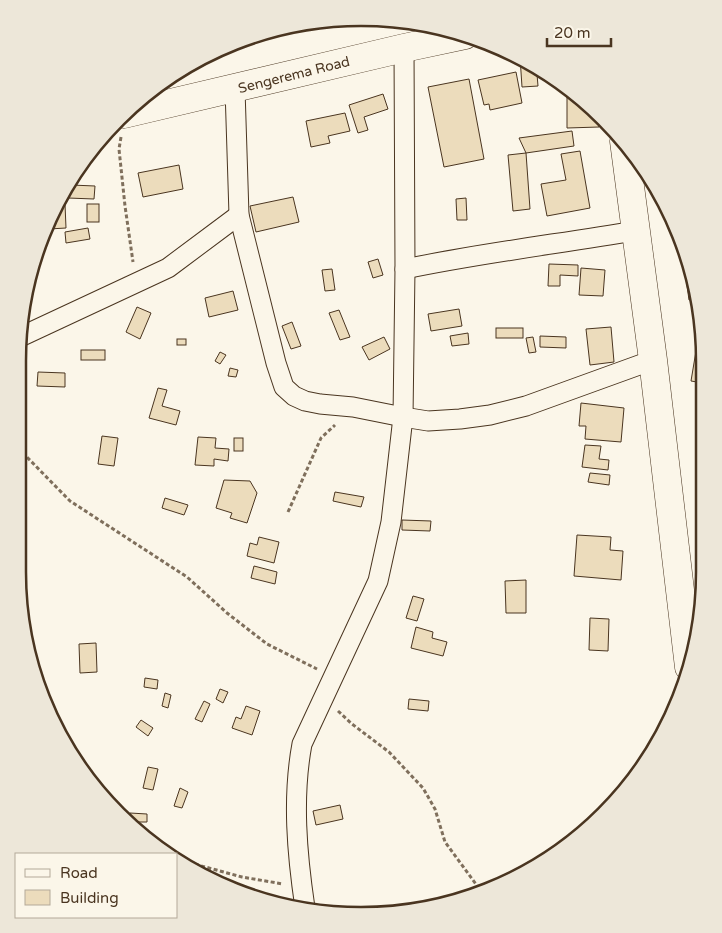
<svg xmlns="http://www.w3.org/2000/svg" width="722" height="933" font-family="'Varela Round',sans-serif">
	<rect width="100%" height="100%" fill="#fbf6e9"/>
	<g fill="#ecdcbc" stroke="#4a3520">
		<path d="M520,57L546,74H537L538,86L522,87Z"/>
		<path d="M516,72L522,103L490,110L489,104L484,105L478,80Z"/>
		<path d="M469,79L484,159L444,167L428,87Z"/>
		<path d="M383,94L388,109L364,117L368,130L358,133L349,105Z"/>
		<path d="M567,96H578L599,115V127L567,128Z"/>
		<path d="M345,113L350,131L328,136L330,143L311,147L306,121Z"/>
		<path d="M572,131L574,146L526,153L519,138Z"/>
		<path d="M580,151L590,208L547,216L541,184L566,180L561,154Z"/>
		<path d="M526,153L530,209L513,211L508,155Z"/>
		<path d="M179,165L183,189L143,197L138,173Z"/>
		<path d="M71,185L95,186L94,199L68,198Z"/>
		<path d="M293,197L299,222L256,232L250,206Z"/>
		<path d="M466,198L467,220H457L456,199Z"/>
		<path d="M61,204H65L66,228L49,229Z"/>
		<rect x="87" y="204" width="12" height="18"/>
		<path d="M88,228L90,239L66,243L65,232Z"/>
		<path d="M684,246L686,251L690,271L684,272L681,247Z"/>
		<path d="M378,259L383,275L373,278L368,262Z"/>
		<path d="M549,264L578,265V276L560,275V286H548Z"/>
		<path d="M581,268L605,270L603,296L579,295Z"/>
		<path d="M332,269L335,290L325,291L322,270Z"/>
		<path d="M691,277L696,299L689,300L686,278Z"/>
		<path d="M233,291L238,310L209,317L205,298Z"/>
		<path d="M137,307L151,313L140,339L126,332Z"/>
		<path d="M459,309L462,326L431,331L428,314Z"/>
		<path d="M339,310L350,337L340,340L329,313Z"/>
		<path d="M292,322L301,346L291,349L282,326Z"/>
		<path d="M611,327L614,362L590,365L586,329Z"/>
		<rect x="496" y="328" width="27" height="10"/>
		<path d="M468,333L469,344L452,346L450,336Z"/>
		<path d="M540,336L566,337V348L540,347Z"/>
		<path d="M384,337L390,349L369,360L362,347Z"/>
		<path d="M533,337L536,352L529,353L526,338Z"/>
		<rect x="177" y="339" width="9" height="6"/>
		<path d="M697,345L704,346L703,383L691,381Z"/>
		<rect x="81" y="350" width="24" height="10"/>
		<path d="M220,352L226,355L220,364L215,361Z"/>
		<rect x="18" y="353" width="7" height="30"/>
		<path d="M230,368L238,370L236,377L228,376Z"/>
		<path d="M38,372L65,373V387L37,386Z"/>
		<path d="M158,388L167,390L162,406L180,411L176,425L149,418Z"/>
		<path d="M581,403L624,408L621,442L585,439L586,426H579Z"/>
		<path d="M102,436L118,438L114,466L98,464Z"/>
		<path d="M198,437L216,438L215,448L229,449L228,461L214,459V466L195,465Z"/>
		<rect x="234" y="438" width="9" height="13"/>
		<path d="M585,445L601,446L599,459L609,460L608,470L582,467Z"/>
		<path d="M590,473L610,475L609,485L588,482Z"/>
		<path d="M224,480L250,481L257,493L247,523L230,518L232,513L216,508Z"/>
		<path d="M335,492L364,497L361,507L333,501Z"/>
		<path d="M165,498L188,505L184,515L162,508Z"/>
		<path d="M402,520L431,521L430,531L402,530Z"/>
		<path d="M577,535L611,537L610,550L623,551L621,580L574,576Z"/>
		<path d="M259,537L279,542L274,563L247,556L250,543L257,545Z"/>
		<path d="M254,566L277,572L275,584L251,578Z"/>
		<path d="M526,580V613H506L505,581Z"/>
		<path d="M413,596L424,599L417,621L406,618Z"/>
		<path d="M590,618L609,619L608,651L589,650Z"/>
		<path d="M416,627L433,632L432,638L447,642L443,656L411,648Z"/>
		<path d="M96,643L97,672L80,673L79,644Z"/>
		<path d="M145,678L158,680L157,689L144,687Z"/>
		<path d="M220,689L228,692L223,703L216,699Z"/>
		<path d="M165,693L171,695L168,708L162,706Z"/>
		<path d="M409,699L429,701L428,711L408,709Z"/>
		<path d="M204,701L210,704L202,722L195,719Z"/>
		<path d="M246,706L260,711L252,735L232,728L236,717L241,719Z"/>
		<path d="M141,720L153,728L148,736L136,727Z"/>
		<path d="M148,767L158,769L153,790L143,788Z"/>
		<path d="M180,788L188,792L182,808L174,806Z"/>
		<path d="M340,805L343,819L316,825L313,811Z"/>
		<path d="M130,813L147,814V822H130Z"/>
	</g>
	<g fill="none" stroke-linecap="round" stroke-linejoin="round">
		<defs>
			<g id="street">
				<path d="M235,89L239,215L276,363L284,387L294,396L305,401L320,404L353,407L403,417L428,421L460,419L490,415L526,406L653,360"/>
				<path d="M405,269C481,253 558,244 635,231"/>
				<path d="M18,338L168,268L239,215"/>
				<path d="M305,908C297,854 292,798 302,744L378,581L391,522L403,417L405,269L404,48"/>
			</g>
			<g id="secondary">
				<path d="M124,114L404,48L465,35"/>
				<path d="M624,141L653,360L689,667"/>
			</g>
		</defs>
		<use href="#street" stroke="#4a3520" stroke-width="21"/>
		<use href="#secondary" stroke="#4a3520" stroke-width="29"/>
		<g stroke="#7f6f5c" stroke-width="3" stroke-dasharray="4 2.5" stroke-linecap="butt">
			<path d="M121,137L119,149L125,206L133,262"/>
			<path d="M18,448L70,501L187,577L227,613L267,644L317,669"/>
			<path d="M288,512L321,438L335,425"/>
			<path d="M338,711L352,724L389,752L423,788L435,809L445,842L481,891"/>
			<path d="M176,859L242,877L283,884"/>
		</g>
		<use href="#street" stroke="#fbf6e9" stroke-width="19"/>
		<use href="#secondary" stroke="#fbf6e9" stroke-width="28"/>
	</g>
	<g text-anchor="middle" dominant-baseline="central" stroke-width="4" stroke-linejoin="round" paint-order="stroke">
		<g font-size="14" fill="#4a3520" stroke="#fbf6e9">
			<text transform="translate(294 75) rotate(-14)">Sengerema Road</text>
		</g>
	</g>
	<path d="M0 0H722V933H0ZM361 26H361A335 335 0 0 1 696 361V572A335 335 0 0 1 361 907H361A335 335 0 0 1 26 572V361A335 335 0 0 1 361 26Z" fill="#ede7d9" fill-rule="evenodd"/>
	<path fill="none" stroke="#4a3520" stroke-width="2.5" d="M361 26H361A335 335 0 0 1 696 361V572A335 335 0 0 1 361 907H361A335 335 0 0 1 26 572V361A335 335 0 0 1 361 26Z"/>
	<rect x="15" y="853" width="162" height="65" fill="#fbf6e9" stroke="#b4a999"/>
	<rect x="25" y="869" width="25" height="8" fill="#fbf6e9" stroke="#b4a999"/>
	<text x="60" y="878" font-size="15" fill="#4a3520">Road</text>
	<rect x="25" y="890" width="25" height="15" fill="#ecdcbc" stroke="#b4a999"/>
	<text x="60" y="903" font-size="15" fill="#4a3520">Building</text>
	<path d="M547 38v8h64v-8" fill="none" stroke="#4a3520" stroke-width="2.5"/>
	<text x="554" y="38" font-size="15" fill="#4a3520" stroke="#fbf6e9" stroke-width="4" paint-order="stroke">20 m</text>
</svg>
